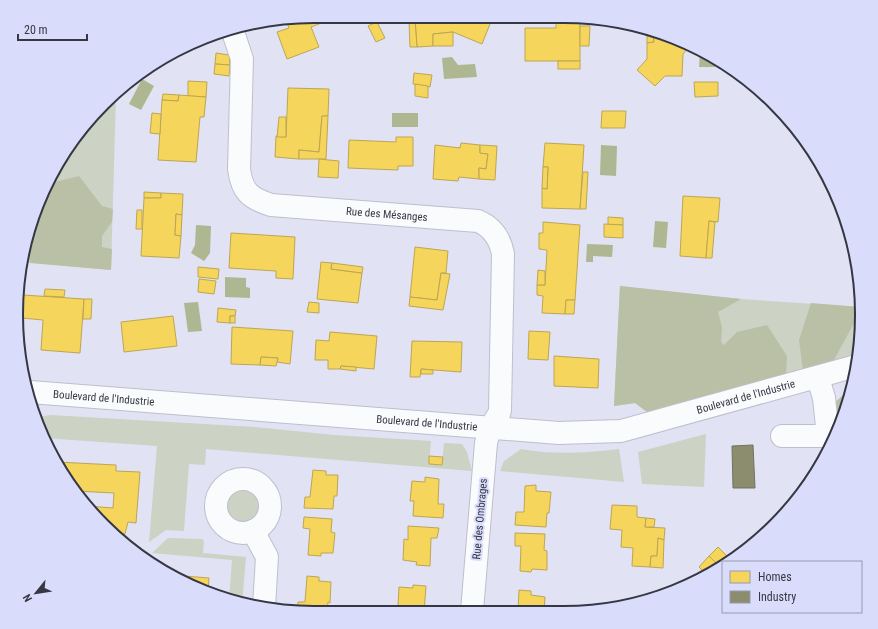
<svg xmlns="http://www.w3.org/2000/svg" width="878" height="629" font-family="'Roboto Condensed',sans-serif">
	<rect width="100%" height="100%" fill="#e1e2f3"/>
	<g fill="#ccd2c4">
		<path d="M116,95L111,270L23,262L47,183L90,118Z"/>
		<path d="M620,286L741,299L860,307C861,320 865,342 856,354L648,412L635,403L614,406Z"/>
		<path d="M51,415L255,427L334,435L431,441L429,464L442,465L444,443L462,444L467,452L472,471L206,449L205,465L189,464L184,531L166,530L149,542L157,446L44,438L38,417Z"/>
		<path d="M706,434L704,487L642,484L638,452Z"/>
		<path d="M521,449C553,455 587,453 619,449L624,482L500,471L504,461Z"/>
		<circle cx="243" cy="505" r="18"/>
		<path d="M168,538L202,539L204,541L203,553L246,557L242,604L229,600L232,560L152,553Z"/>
	</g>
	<g fill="#b9c0a6">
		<path d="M79,176L102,206L113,209L112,222L102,236V247L112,249L111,270L30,263V237L33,229L41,216V202L55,182Z"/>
		<path d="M620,286L741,299L718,312L722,327L721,342L724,345L737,332L767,325L787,356L786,374L647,412L635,403L614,406Z"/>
		<path d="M811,303L860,307L861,310L834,360L803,370L799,340Z"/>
		<path d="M853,386L840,424H837L831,406Z"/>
	</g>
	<g fill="#aeb791">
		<path d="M700,51L715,58V67H699Z"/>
		<path d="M452,57L458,65L475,64L477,77L444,79L442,58Z"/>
		<path d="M142,79L154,86L141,110L129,104Z"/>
		<rect x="392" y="113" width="26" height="14"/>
		<path d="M601,145L617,146L616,176L600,175Z"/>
		<path d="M655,221L668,222L666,248L653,247Z"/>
		<path d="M196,225L211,226L210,253L204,261L191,253L195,245Z"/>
		<path d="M587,244L613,245L612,257L593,256V262H586Z"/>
		<path d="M225,277L246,278V287L250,288V298L225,297Z"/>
		<path d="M198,302L202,331L188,332L184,303Z"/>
	</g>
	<g fill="#f6d55c" stroke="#bca654">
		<path d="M314,16H331L332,19L311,27L319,47L287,59L277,32L289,28L286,20Z"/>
		<path d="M409,18L492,19L482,44L453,32L433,34V46L417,47L415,20H409Z"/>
		<path d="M409,20H415L417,47H410Z"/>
		<path d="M556,21H580V61H525V28H556Z"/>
		<path d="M377,22L385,38L376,42L368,26Z"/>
		<path d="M580,26H590L589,46H580Z"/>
		<path d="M642,29L652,33H642Z"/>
		<path d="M453,32V46H433V34Z"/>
		<path d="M647,33L653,34L654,42L647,43Z"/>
		<path d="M653,34L689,47L683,54L682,76H665L655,86L637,70L647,59V43L654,42Z"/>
		<path d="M216,53L229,55L230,65L215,64Z"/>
		<rect x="558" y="61" width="22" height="8"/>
		<path d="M215,64L230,65L229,76L214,74Z"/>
		<path d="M414,73L432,75L430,87L413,84Z"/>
		<path d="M188,81L207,82L206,97L188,96Z"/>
		<path d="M694,82H718V96L695,97Z"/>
		<path d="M415,84L428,86V98L415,96Z"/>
		<path d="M288,88L329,89L328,116H322L319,152L299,150V159L275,157L276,136L286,137Z"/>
		<path d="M163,94L179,95L178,101L162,100Z"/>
		<path d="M179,95L206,97L204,117H200L196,162L158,160L162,100L178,101Z"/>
		<path d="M602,111H626L625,128H601Z"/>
		<path d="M152,113L161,114L160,134L150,133Z"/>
		<path d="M322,116H328L326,159H299V150L319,152Z"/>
		<path d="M279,117H286V137H277Z"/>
		<path d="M396,137H413V166H398V170L348,168L349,140L396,142Z"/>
		<path d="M461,143L480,145V153L488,154L486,169L479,168V179L459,177L458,181L433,179L435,145L460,148Z"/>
		<path d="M545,143L584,145L580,209L542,208V188L547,189L548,167H543Z"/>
		<path d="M480,145L497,146L495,180L479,179V168L486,169L488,154L480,153Z"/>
		<path d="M319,159L339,161L338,178L318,177Z"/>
		<path d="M543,167H548L547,189L542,188Z"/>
		<path d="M583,172H588L586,209H580Z"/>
		<path d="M144,192L161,193V198H144Z"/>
		<path d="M161,193L183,194L182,215L176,214L175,235L181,236L179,258L141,256L144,198H161Z"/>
		<path d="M683,196L720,198L718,222L709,221L706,258L680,256Z"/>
		<path d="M137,210H142V229H136Z"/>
		<path d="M176,214L182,215L181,236L175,235Z"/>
		<path d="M608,217L623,218V225H608Z"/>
		<path d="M709,221L715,222L712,258H706Z"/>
		<path d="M543,222L580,225L575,300H566L565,314L542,313L543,296L537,295V285H545L547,250L539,249V233H543Z"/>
		<path d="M604,224L623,225V238L604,237Z"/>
		<path d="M231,233L295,237L293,279L276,278V271L229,268Z"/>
		<path d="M415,247L448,251L446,273H441L437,300L410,297Z"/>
		<path d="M321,262L332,263L331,269L362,273L358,303L317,299Z"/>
		<path d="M332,263L363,267L362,273L331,269Z"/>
		<path d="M198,267L219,269L218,279L198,277Z"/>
		<path d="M538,270L545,271V285H537Z"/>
		<path d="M441,273L450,274L443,310L409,306L410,297L437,300Z"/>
		<path d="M199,279L216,281L214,294L198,292Z"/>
		<path d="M45,289L65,290L64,297L44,296Z"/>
		<path d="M23,295L84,299L80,353L41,350L43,320L22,318Z"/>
		<path d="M84,299H92L91,319H83Z"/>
		<path d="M566,300H575L574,314H565Z"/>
		<path d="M309,302L319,303V313L307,312Z"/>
		<path d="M218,308L236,310L235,316H230V323L217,322Z"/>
		<path d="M173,316L177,346L124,352L121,322Z"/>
		<rect x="230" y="316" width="5" height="7"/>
		<path d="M232,327L293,331L290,364L277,362L278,358L261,357L260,365L231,364Z"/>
		<path d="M529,331L550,332L548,360L528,359Z"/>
		<path d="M330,332L377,336L374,369L341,366L340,369H328V360H315L316,340L329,341Z"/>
		<path d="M412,341L462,342L461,372L421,369L420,377H410Z"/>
		<path d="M554,356L599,359L598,388L554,386Z"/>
		<path d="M261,357L278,358L276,366L260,365Z"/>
		<path d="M341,366L356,367V371L340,369Z"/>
		<path d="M421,369L433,370V374H421Z"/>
		<path d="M429,456L443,457L442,465L429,464Z"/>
		<path d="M57,462L116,465V471L140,472L136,523L128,522L125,534H114L87,506L113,508L114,493L76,491Z"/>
		<path d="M313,470L326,471V475H338L337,496H334L333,509L304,508L305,497H310Z"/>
		<path d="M425,477L439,479L438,504H444L443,518L413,516L414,501H410L412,481L425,482Z"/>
		<path d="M536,485V491L551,492L549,513H547L546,527L515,525L516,512H524L525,486Z"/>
		<path d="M612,505L637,506V517L646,518L645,527L665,528L664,540L658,538L657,556H651L650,567L632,566L633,548L621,547L622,530L610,529Z"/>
		<path d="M304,517L332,519L331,532L335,533L333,553H321V556L308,555L310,529L303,528Z"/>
		<path d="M646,518L655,519L654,527H645Z"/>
		<path d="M408,526L439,528L437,538H431L430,566L416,565L417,562L403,560L404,539L408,540Z"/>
		<path d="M515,533L545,534L544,550L547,551V570L532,569L531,572L520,571L521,546H515Z"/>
		<path d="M658,538L664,540L663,568L650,567L651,556H657Z"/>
		<path d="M718,547L729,558L718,565L709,556Z"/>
		<path d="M736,550L739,552L727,560L729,558Z"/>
		<path d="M709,556L718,565L705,573L699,567Z"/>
		<path d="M172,575L209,578L208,592L183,582Z"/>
		<path d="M307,576L319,577V581L331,582L330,603L328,602L327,612H297L298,602H305Z"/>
		<path d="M413,585L426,586L424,612H401V606L398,605L399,587L413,588Z"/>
		<path d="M519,590L531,591V595L545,597L544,611H518Z"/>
	</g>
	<path fill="#8c8c6e" stroke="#727261" d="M753,445L755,488H733L732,446Z"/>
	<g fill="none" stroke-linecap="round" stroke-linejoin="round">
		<defs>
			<g id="street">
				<path id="s1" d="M232,29L242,59L239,169C242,191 249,198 271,205L478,221C492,227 500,238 503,254L500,410L499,414L490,428L486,443L472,611"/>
				<path d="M818,378L824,398L828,436H835"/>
				<path id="s2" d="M30,392L559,433L621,431L856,366"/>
				<path d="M782,436H828"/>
				<circle cx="243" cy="506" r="27"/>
				<path d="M253,531L267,557L264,607"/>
			</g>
		</defs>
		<use href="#street" stroke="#bebfcc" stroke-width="24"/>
		<use href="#street" stroke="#fafbfd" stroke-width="22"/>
	</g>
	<g text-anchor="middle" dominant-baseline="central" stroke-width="4" stroke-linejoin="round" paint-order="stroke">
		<g font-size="11" fill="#353743" stroke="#d9dcfb">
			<text stroke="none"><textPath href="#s1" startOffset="310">Rue des Mésanges</textPath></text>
			<text stroke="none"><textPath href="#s2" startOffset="722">Boulevard de l'Industrie</textPath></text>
			<text stroke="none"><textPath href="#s2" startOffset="74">Boulevard de l'Industrie</textPath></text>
			<text stroke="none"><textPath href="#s2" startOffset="398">Boulevard de l'Industrie</textPath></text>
			<text transform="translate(480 519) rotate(-85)">Rue des Ombrages</text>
		</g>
	</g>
	<path d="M0 0H878V629H0ZM314 23H564A291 291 0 0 1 855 314V315A291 291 0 0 1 564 606H314A291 291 0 0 1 23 315V314A291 291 0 0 1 314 23Z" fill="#d9dcfb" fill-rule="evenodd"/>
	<path fill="none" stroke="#353743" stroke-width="2" d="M314 23H564A291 291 0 0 1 855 314V315A291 291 0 0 1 564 606H314A291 291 0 0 1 23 315V314A291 291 0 0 1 314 23Z"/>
	<rect x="722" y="561" width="140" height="52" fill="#d9dcfb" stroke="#979ab1"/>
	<rect x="730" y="571" width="20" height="12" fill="#f6d55c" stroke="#979ab1"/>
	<text x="758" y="581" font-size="12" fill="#353743">Homes</text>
	<rect x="730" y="591" width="20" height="12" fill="#8c8c6e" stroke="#979ab1"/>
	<text x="758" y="601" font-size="12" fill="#353743">Industry</text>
	<g transform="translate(36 593) rotate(240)" stroke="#d9dcfb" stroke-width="3" paint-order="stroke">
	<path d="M0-3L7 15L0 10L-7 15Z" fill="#353743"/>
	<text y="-6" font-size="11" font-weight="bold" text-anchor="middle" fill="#353743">N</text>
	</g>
	<path d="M18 34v6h69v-6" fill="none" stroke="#353743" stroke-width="2"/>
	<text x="24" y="34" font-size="12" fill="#353743" stroke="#d9dcfb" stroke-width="3" paint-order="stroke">20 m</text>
</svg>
